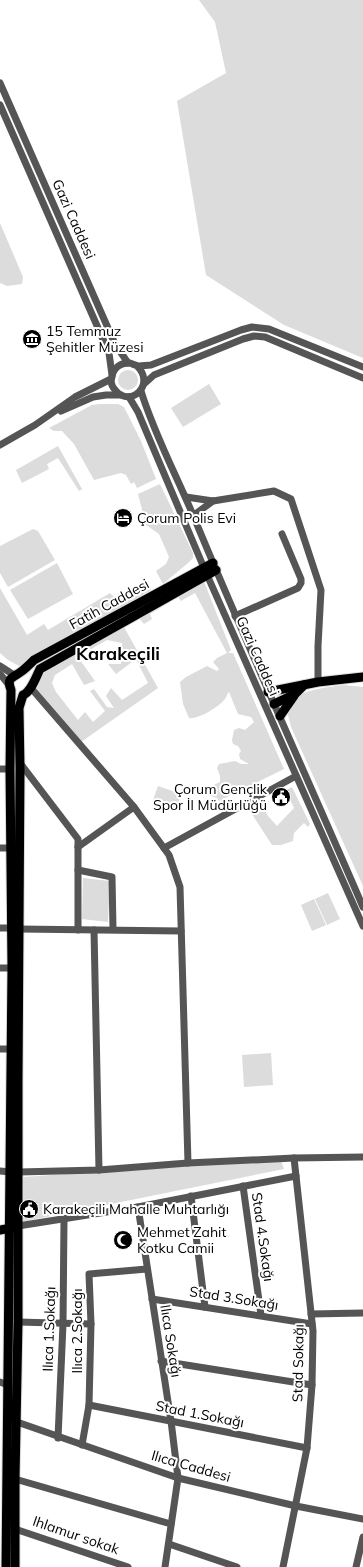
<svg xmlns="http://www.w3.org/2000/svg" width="363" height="1567" font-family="Mulish,sans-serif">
	<rect width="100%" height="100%" fill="#fff"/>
	<g fill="#dcdcdc">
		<path d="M199,0H363V358L284,325L206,275L177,101L226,73L215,22Z"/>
		<path d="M0,223L23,277L22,284L7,286L0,283Z"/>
		<circle cx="128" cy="380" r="10"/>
		<path d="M209,384L221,404L183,427L171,408Z"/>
		<path d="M100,404H118L124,407L141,441L156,479L137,488L134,482L131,484L126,475L121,473L94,480L74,444L62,431H54L49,428L92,405Z"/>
		<path d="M58,446L82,489L79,491L58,458L47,464L49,469L22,483L16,470Z"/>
		<path d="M160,484L193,553V558L188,563L163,584L156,571L166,564L169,557L159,534L146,525L138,494Z"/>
		<path d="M33,529L38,531L55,560L8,587L0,573V546Z"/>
		<path d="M57,563L73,594L28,619L10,590Z"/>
		<path d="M203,579L231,650L228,653H233L284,769L219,801L217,798L203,794V790L220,782V776L217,768L219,764L235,761L241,764H249L240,759L239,754L241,751L238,746L233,744L232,740L234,730L239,728L245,730L254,722L251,717L238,714L229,692C227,694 226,698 224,700C219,707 197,720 189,718L183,704L180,682L186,677L207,666L217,671L219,669L213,662L217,658L227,653L195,593L181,601L178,597L150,614L152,619L144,624L139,618Z"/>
		<path d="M147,581L151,590L28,662L19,666L8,660L0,653V588L27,635L44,624L48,630L110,593L115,598H120Z"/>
		<path d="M124,627L158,688L81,742L37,692C36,671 59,661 75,653L95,681L84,685L72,664L55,675L52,683L56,692L78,720L85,712L93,722L105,711L90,691L94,689L107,707L114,708L106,696L111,688L122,700L148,683L136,659L116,674L108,664H121L122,643L107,640L86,652L84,647Z"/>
		<path d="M343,685L363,687V886L291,727C290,723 289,719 288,715C287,689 326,688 343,685Z"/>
		<path d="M158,786L181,794L177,808L153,800Z"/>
		<path d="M292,787L310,824L308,827L304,823L294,833L293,841L281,845H272L248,808L259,801L268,816L277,826L294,808L286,790Z"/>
		<path d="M83,878L110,881L108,922L82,919Z"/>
		<path d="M328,893L340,919L327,925L315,899Z"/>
		<path d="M314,899L326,925L312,931L301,905Z"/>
		<path d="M271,1053L273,1085L244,1087L242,1055Z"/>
		<path d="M261,1161H281L284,1169L22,1222V1177Z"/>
	</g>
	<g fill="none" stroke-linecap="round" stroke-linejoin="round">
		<defs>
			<g id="major">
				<path d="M268,692L318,682L363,677"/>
				<path d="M274,704L295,694L304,685"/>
				<path d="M280,716L294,696"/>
				<path d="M0,1230L16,1227"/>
				<path d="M6,1567L12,968L10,769L11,690C6,677 13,678 22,671C26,668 30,664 34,660L213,563"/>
				<path d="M15,1567V1479L18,1322V1082L20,768L19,708L23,695C31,692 36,677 40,669L216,570"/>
			</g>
		</defs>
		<use href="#major" stroke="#dbdbdb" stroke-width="11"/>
		<g stroke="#555" stroke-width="7">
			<path d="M0,83L115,344L128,363"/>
			<path d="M0,105L109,353L112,375"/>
			<path d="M137,366C156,384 131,408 116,391C112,387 110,382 112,377C113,368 121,362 130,363C133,364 136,366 139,366C143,366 147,365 151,365L241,330L252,327L269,329L363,367"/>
			<path d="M144,384L154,375L243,339L254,336L265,337L363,378"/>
			<path d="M141,391C155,437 180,482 198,527C251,654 308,780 363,907"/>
			<path d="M129,397L138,412L204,568L363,926"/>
			<path d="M61,411L93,397L106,395H121"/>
			<path d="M0,445L35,425L75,397L111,379"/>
			<path d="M186,497L213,501L274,491L291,499L321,590L318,646V682"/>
			<path d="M194,515L213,501"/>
			<path d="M235,616L298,588L301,583V579L282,534"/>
			<path d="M0,666L14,675"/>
			<path d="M0,674L9,685"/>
			<path d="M31,688L134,807L169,855L180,887L188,1163"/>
			<path d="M20,763L78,839V930"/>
			<path d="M0,769H10"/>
			<path d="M78,847L134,807"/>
			<path d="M0,848H10"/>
			<path d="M164,848L296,776"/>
			<path d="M78,870L112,877L113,929"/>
			<path d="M0,928H12"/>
			<path d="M19,929C73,930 127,930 181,931"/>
			<path d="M94,930L99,1170"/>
			<path d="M0,968H12"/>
			<path d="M0,1049H11"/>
			<path d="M0,1171L10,1172"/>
			<path d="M19,1172L99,1170L188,1163L294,1158L363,1157"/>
			<path d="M243,1186L261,1315"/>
			<path d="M191,1196L205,1307"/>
			<path d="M138,1207L171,1421L178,1478L165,1567"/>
			<path d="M18,1226L138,1207L296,1176"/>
			<path d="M152,1299L312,1324"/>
			<path d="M311,1314L363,1313"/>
			<path d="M18,1322L91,1324"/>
			<path d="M161,1361L312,1385"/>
			<path d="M0,1382L8,1385"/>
			<path d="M89,1405L307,1448"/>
			<path d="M17,1422L178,1478L296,1506L363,1519"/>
			<path d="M58,1438L63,1324L64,1220"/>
			<path d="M82,1445L89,1405L91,1324L89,1274L147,1269"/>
			<path d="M15,1479L171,1524"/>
			<path d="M15,1529L128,1567"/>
			<path d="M169,1544L237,1567"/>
			<path d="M283,1567L307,1448L312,1385L313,1331L294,1158"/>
			<path d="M356,1567L363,1537"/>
		</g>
		<use href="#major" stroke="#000" stroke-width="9"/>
	</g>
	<defs>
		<symbol id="museum-disc" viewBox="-11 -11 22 22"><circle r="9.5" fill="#000" stroke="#fff"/><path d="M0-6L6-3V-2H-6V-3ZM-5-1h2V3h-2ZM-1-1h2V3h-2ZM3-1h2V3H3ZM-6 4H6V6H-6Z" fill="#fff"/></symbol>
		<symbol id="hotel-disc" viewBox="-11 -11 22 22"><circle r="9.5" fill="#000" stroke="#fff"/><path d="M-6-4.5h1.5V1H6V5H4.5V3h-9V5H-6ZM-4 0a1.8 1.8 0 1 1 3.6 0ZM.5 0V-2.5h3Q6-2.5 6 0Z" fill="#fff"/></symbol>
		<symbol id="civic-disc" viewBox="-11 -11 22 22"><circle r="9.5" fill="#000" stroke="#fff"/><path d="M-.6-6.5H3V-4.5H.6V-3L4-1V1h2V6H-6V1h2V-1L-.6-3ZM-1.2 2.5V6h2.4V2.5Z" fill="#fff"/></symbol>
		<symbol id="mosque-disc" viewBox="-11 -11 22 22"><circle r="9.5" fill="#000" stroke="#fff"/><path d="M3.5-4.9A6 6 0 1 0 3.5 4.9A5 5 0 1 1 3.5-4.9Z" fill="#fff"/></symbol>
	</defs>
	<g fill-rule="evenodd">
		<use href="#museum-disc" x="21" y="328" width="22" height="22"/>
		<use href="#hotel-disc" x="112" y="507" width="22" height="22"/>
		<use href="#civic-disc" x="270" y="786" width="22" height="22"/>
		<use href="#civic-disc" x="18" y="1198" width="22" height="22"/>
		<use href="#mosque-disc" x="112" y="1229" width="22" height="22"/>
	</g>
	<g text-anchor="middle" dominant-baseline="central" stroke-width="4" stroke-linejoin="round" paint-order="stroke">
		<g font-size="14" fill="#000" stroke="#fff">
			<text transform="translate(74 219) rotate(66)">Gazi Caddesi</text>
			<text transform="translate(109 604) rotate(-29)">Fatih Caddesi</text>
			<text transform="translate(258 656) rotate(66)">Gazi Caddesi</text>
			<text transform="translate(263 1237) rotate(82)">Stad 4.Sokağı</text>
			<text transform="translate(234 1298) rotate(9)">Stad 3.Sokağı</text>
			<text transform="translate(49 1329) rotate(-88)">Ilıca 1.Sokağı</text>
			<text transform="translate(77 1331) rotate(-90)">Ilıca 2.Sokağı</text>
			<text transform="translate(171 1341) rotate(81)">Ilıca Sokağı</text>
			<text transform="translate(298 1363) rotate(-89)">Stad Sokağı</text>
			<text transform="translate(200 1414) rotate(11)">Stad 1.Sokağı</text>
			<text transform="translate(191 1466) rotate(16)">Ilıca Caddesi</text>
			<text transform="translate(76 1535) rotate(19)">Ihlamur sokak</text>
		</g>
		<g font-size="14" fill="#000" stroke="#fff" text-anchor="start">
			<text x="46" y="331">15 Temmuz<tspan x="46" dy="16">Şehitler Müzesi</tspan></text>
			<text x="137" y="518">Çorum Polis Evi</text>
			<text x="267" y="789" text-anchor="end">Çorum Gençlik<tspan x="267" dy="16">Spor İl Müdürlüğü</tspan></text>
			<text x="43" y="1209">Karakeçili Mahalle Muhtarlığı</text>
			<text x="137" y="1232">Mehmet Zahit<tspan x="137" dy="16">Kotku Camii</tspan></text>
		</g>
		<g font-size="18" font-weight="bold" fill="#000" stroke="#fff">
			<text x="118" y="653">Karakeçili</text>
		</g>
	</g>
</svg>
